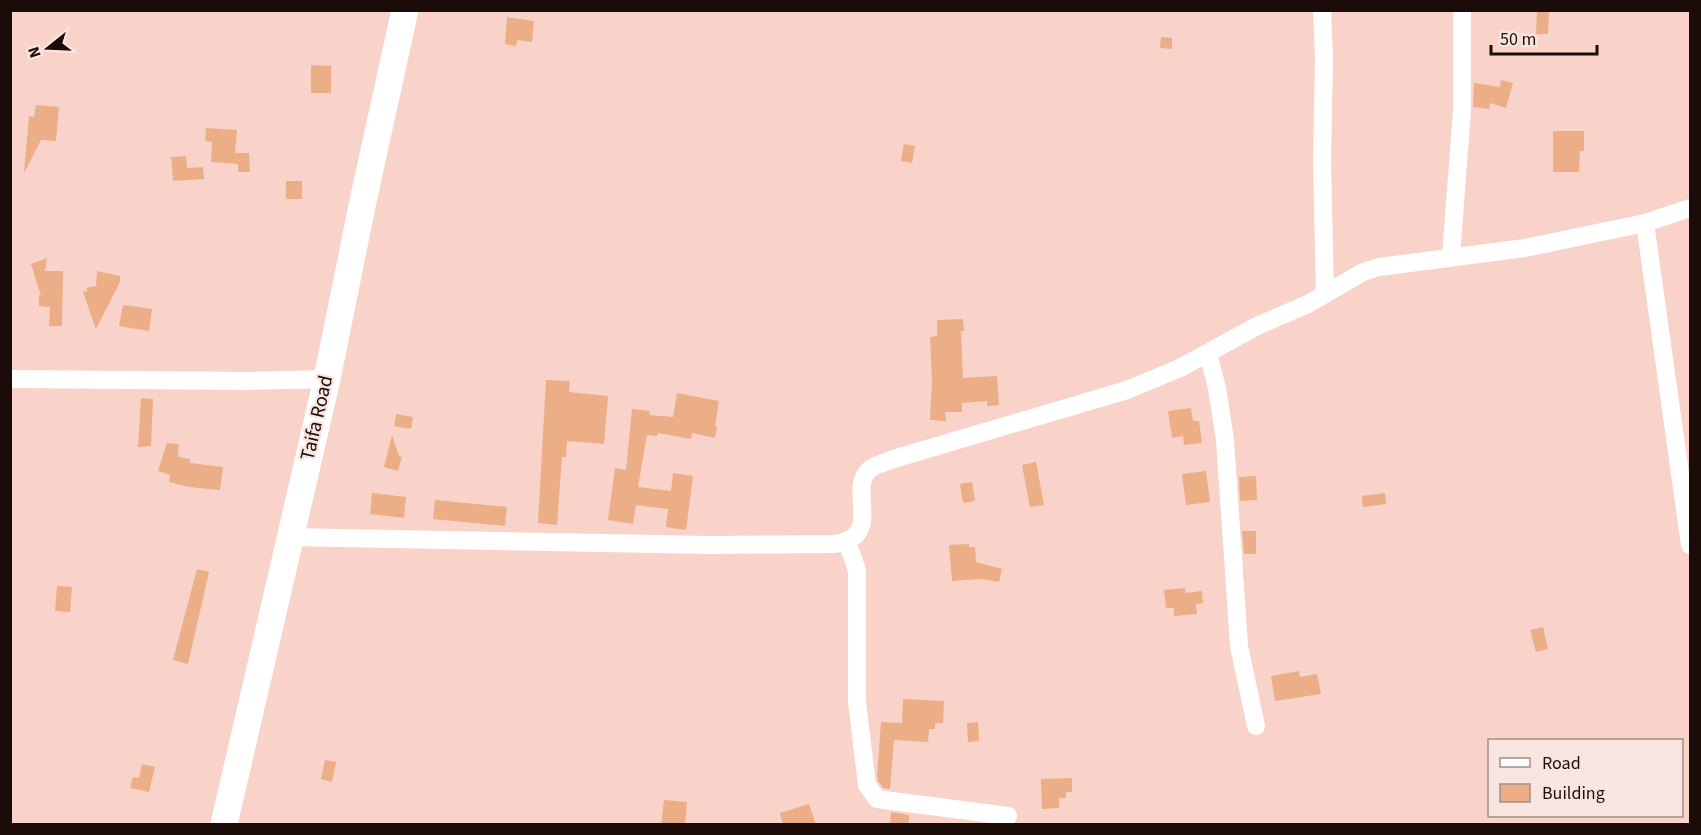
<svg xmlns="http://www.w3.org/2000/svg" width="1701" height="835" font-family="'Source Sans 3',sans-serif">
	<rect width="100%" height="100%" fill="#f9d3c9"/>
	<g fill="#ebae86">
		<path d="M1537,11L1549,12L1548,34H1536Z"/>
		<path d="M507,17L534,21L532,42L517,40L516,46L505,44Z"/>
		<path d="M1161,37L1172,38V49L1160,48Z"/>
		<path d="M311,65L331,66V93H311Z"/>
		<path d="M1501,80L1513,83L1506,108L1490,103L1489,109L1473,107L1474,83L1500,87Z"/>
		<path d="M36,105L59,107L56,141L41,140L24,173L29,116L34,117Z"/>
		<path d="M206,128L237,130L235,153H249L250,172H238V164L211,162L212,142L205,141Z"/>
		<path d="M1553,131H1584V151H1580L1579,172H1553Z"/>
		<path d="M904,144L915,146L912,163L901,161Z"/>
		<path d="M186,156L187,168L203,167L204,179L173,181L171,157Z"/>
		<rect x="286" y="181" width="16" height="18"/>
		<path d="M47,258L45,271H63L62,326H49L50,307L39,306V295L41,296L31,264Z"/>
		<path d="M97,271L120,276V282L96,329L83,292L87,291L86,288L96,286Z"/>
		<path d="M123,305L152,309L149,331L119,326Z"/>
		<path d="M963,319L964,331H961L963,378L997,376L999,405L987,406V401L962,403V412H945L946,421L930,420L932,381L930,337L937,336V320Z"/>
		<path d="M546,380L570,381L569,392L608,396L604,444L567,441L566,457H562L557,525L538,523Z"/>
		<path d="M677,393L719,401L715,426H717L715,438L692,433L691,439L658,433L657,436L647,435L638,487L671,491L673,473L693,476L686,530L666,527L668,509L636,505L633,524L608,520L615,468L626,470L632,409L650,411L649,415L673,417Z"/>
		<path d="M141,398L153,399L151,446L138,447Z"/>
		<path d="M1191,408L1193,421H1199L1202,443L1184,445L1183,436L1172,438L1168,411Z"/>
		<path d="M396,414L413,417L411,429L394,426Z"/>
		<path d="M392,435L399,456L402,457L398,471L384,467Z"/>
		<path d="M167,443L179,444L178,457L190,459V463L223,467L220,490L189,487L169,482L170,475L158,471Z"/>
		<path d="M1036,462L1044,505L1030,507L1022,465Z"/>
		<path d="M1206,471L1210,502L1186,505L1182,474Z"/>
		<path d="M1256,476L1257,500L1240,501L1239,477Z"/>
		<path d="M972,482L975,501L963,503L960,484Z"/>
		<path d="M372,493L406,497L404,518L370,514Z"/>
		<path d="M1385,493L1386,504L1363,507L1362,496Z"/>
		<path d="M435,500L507,507L505,526L433,519Z"/>
		<path d="M1242,531H1256V554H1244Z"/>
		<path d="M969,544V547H975L976,562L1002,569L999,582L982,579L952,581L949,545Z"/>
		<path d="M197,569L209,572L188,664L173,660Z"/>
		<path d="M57,586L72,587L70,612L55,611Z"/>
		<path d="M1185,588V593L1202,591L1203,603L1196,604L1197,614L1174,616V608H1166L1164,590Z"/>
		<path d="M1543,627L1548,649L1536,652L1530,630Z"/>
		<path d="M1299,671L1300,677L1317,674L1321,694L1275,701L1271,676Z"/>
		<path d="M903,699L944,701L943,723H935V729H929L928,742L894,740L890,789L883,788L878,781L877,775L881,722L902,723Z"/>
		<path d="M978,722L979,741L968,742L967,723Z"/>
		<path d="M325,760L336,762L332,782L321,779Z"/>
		<path d="M142,764L155,767L149,792L130,788L133,777L139,778Z"/>
		<path d="M1072,778V792H1066V798H1059V808L1042,809L1041,779Z"/>
		<path d="M664,800L687,802L685,825H661Z"/>
		<path d="M809,804L816,825H783L780,813Z"/>
		<path d="M891,812L909,815V825H890Z"/>
	</g>
	<g fill="none" stroke-linecap="round" stroke-linejoin="round">
		<g stroke="#fff" stroke-width="18">
			<path d="M1322,10L1324,58L1322,162L1325,293"/>
			<path d="M1645,223L1690,545"/>
			<path d="M1451,256L1462,111V10"/>
			<path d="M1208,353L1217,388L1225,440L1239,646L1256,726"/>
			<path d="M10,379L249,381L327,379"/>
			<path d="M289,537L711,545L834,544C885,537 847,490 869,470C874,465 884,463 890,460L1127,390L1180,368L1257,326L1308,304L1363,272L1379,267L1525,248L1645,223L1690,208"/>
			<path d="M846,542L853,558L857,571V702L867,785L877,799L1008,816"/>
		</g>
		<path stroke="#fff" stroke-width="27" d="M224,824L327,379L363,201L405,10"/>
	</g>
	<g text-anchor="middle" dominant-baseline="central" stroke-width="4.5" stroke-linejoin="round" paint-order="stroke">
		<g font-size="20" fill="#1c0c09" stroke="#f9e5e0">
			<text transform="translate(317 418) rotate(-77)">Taifa Road</text>
		</g>
	</g>
	<rect width="1701" height="835" fill="none" stroke="#1c0c09" stroke-width="24"/>
	<rect x="1488" y="739" width="195" height="78" fill="#f9e5e0" stroke="#a18e8a" stroke-width="1.5"/>
	<rect x="1500" y="758" width="30" height="9" fill="#ffffff" stroke="#a18e8a" stroke-width="1.5"/>
	<text x="1542" y="769" font-size="18" fill="#1c0c09">Road</text>
	<rect x="1500" y="784" width="30" height="18" fill="#ebae86" stroke="#a18e8a" stroke-width="1.5"/>
	<text x="1542" y="799" font-size="18" fill="#1c0c09">Building</text>
	<g transform="translate(48 48) rotate(252)" stroke="#f9e5e0" stroke-width="4.5" paint-order="stroke">
	<path d="M0-4.5L10 22L0 15L-10 22Z" fill="#1c0c09"/>
	<text y="-9" font-size="16" font-weight="bold" text-anchor="middle" fill="#1c0c09">N</text>
	</g>
	<path d="M1491 45v9h106v-9" fill="none" stroke="#1c0c09" stroke-width="3"/>
	<text x="1500" y="45" font-size="18" fill="#1c0c09" stroke="#f9e5e0" stroke-width="4.5" paint-order="stroke">50 m</text>
</svg>
